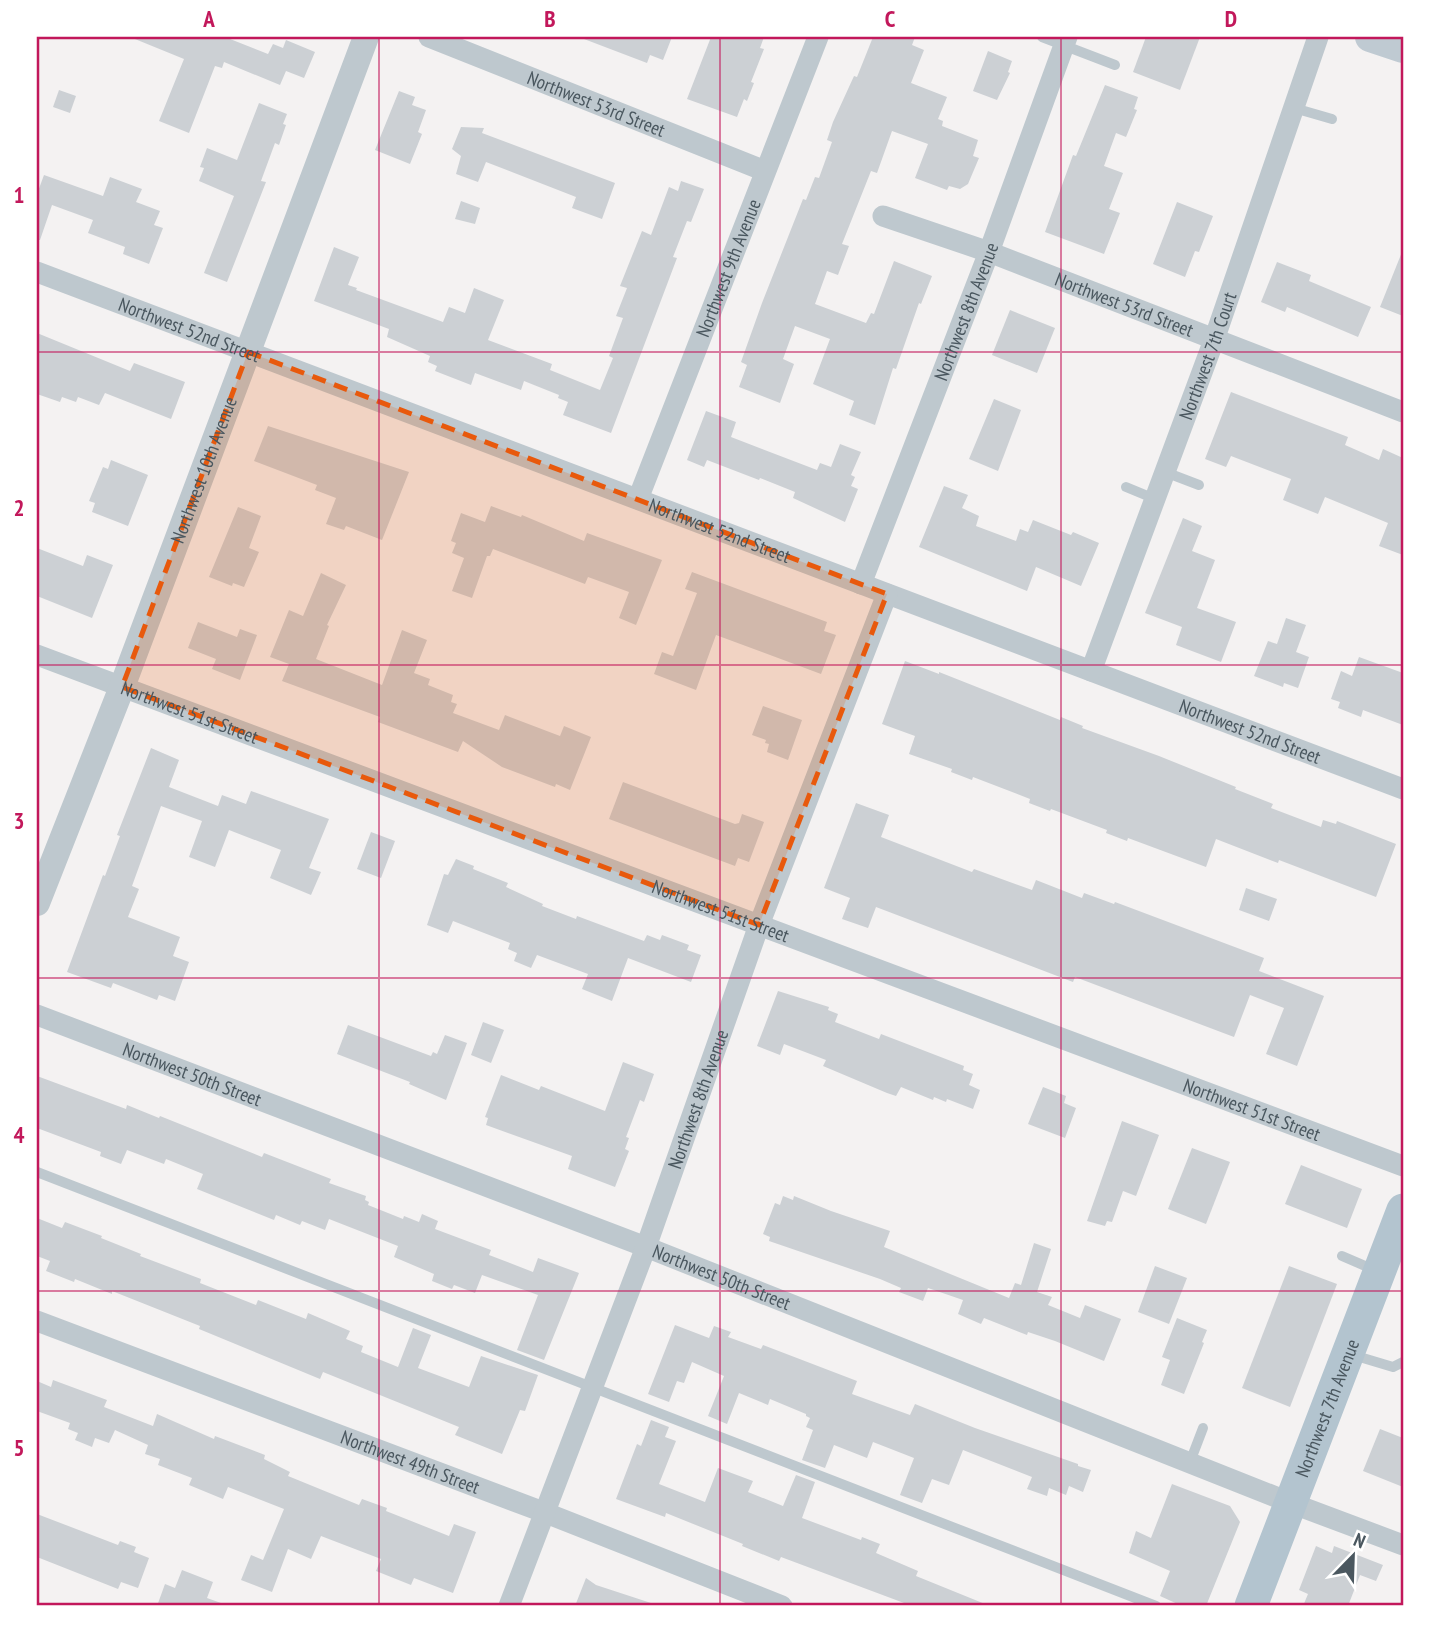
<svg xmlns="http://www.w3.org/2000/svg" width="1440" height="1643" font-family="'PT Sans Narrow',sans-serif">
	<rect width="100%" height="100%" fill="#f4f2f2"/>
	<g fill="#ccd0d4">
		<path d="M130,37H225L268,54L273,44L283,48L286,40L315,52L304,78L286,71L280,85L224,62L222,68L215,66L189,133L159,121L184,59Z"/>
		<path d="M585,37H672L663,60L650,55L647,63L584,39Z"/>
		<path d="M711,37H764L760,48L764,49L751,82L754,83L747,101L744,99L737,117L687,99Z"/>
		<path d="M873,37H915L912,45L924,50L911,83L947,97L938,119L943,121L942,126L978,140L973,156L979,158L968,184L960,189L949,186L947,190L915,178L928,144L892,131L877,173L871,171L842,244L849,246L838,275L827,271L815,304L866,323L871,313L874,314L894,261L932,276L921,304L919,303L896,369L893,368L875,425L849,415L854,401L813,384L830,339L795,326L783,359L794,364L780,403L739,387L747,365L741,362L762,303L803,199L806,200L815,177L819,178L832,142L827,140L833,122L854,76L857,77Z"/>
		<path d="M1146,37H1200L1180,90L1133,72Z"/>
		<path d="M988,51L1012,61L1008,72L1010,73L997,100L973,91Z"/>
		<path d="M1105,85L1138,97L1134,109L1137,110L1126,137L1116,133L1104,166L1123,173L1109,209L1120,213L1104,254L1045,232L1073,155L1076,156Z"/>
		<path d="M59,90L76,96L70,113L53,107Z"/>
		<path d="M399,91L415,97L412,105L426,110L418,132L422,134L410,164L375,150Z"/>
		<path d="M259,103L287,114L283,124L286,125L279,145L275,143L261,181L266,182L227,282L204,273L234,196L199,181L204,168L200,167L207,148L237,160Z"/>
		<path d="M461,127L484,128L482,133L615,183L602,219L572,208L576,197L486,162L478,182L456,174L461,156L452,149Z"/>
		<path d="M44,175L103,196L110,177L142,189L136,202L160,211L154,225L163,228L149,264L123,254L125,247L88,233L93,220L52,205L40,240H37V194Z"/>
		<path d="M681,181L704,189L691,222L687,221L673,257L677,258L611,433L563,415L568,402L558,398L559,395L524,381L521,390L475,373L471,385L435,371L437,366L428,362L430,356L387,337L389,329L314,301L334,247L359,257L348,285L357,288L356,290L443,322L449,307L465,313L474,288L504,300L488,340L552,364L550,370L600,390L613,358L609,356L623,318L616,316L627,288L620,286L642,231L651,235L669,187L678,191Z"/>
		<path d="M461,201L480,208L475,224L455,219Z"/>
		<path d="M1177,202L1213,216L1199,252L1195,251L1185,277L1153,264Z"/>
		<path d="M1402,252H1403V316L1380,307Z"/>
		<path d="M1277,262L1311,275L1309,281L1371,307L1358,337L1287,307L1285,312L1261,302Z"/>
		<path d="M1010,310L1055,328L1037,373L992,355Z"/>
		<path d="M37,333L130,371L134,363L185,382L171,419L105,393L99,405L78,397L76,402L62,397L60,402L37,394Z"/>
		<path d="M1231,392L1348,437L1345,445L1379,460L1383,449L1403,458V555L1379,546L1388,523L1325,497L1318,514L1283,500L1291,479L1231,456L1226,467L1205,459Z"/>
		<path d="M994,399L1021,410L998,471L969,459Z"/>
		<path d="M706,411L736,422L731,437L817,470L820,463L831,467L840,444L861,452L851,475L855,477L851,486L858,489L845,522L793,498L795,492L760,478L759,480L707,460L704,467L687,460Z"/>
		<path d="M268,426L409,472L382,540L346,526L344,530L326,524L336,498L315,490L317,485L254,461Z"/>
		<path d="M111,460L148,475L128,526L92,512L95,503L89,501L103,467L108,469Z"/>
		<path d="M944,486L968,495L962,508L979,516L976,526L1016,541L1020,529L1028,532L1033,520L1071,535L1073,532L1099,543L1081,586L1036,567L1027,591L919,547Z"/>
		<path d="M491,506L521,517L522,515L584,541L587,533L662,560L636,625L619,618L629,592L588,577L585,584L493,549L490,556H487L472,598L452,591L464,558L452,553L456,543L451,541L461,513L485,522Z"/>
		<path d="M238,507L261,516L249,548L259,552L244,587L233,583L232,586L209,577Z"/>
		<path d="M1183,518L1202,526L1192,551L1215,560L1197,608L1236,622L1221,662L1176,645L1182,627L1145,613Z"/>
		<path d="M37,548L83,566L87,555L113,565L92,618L37,596Z"/>
		<path d="M692,572L827,622L824,631L836,635L821,674L716,635L696,690L654,674L662,652L673,656L697,593L685,589Z"/>
		<path d="M321,573L346,585L327,625L329,626L316,659L382,685L402,630L427,640L414,673L430,679L428,685L453,695L451,702L457,704L453,713L499,730L505,715L560,736L564,726L591,737L570,790L556,784L555,787L502,767L463,741L458,752L378,722L380,717L282,681L289,664L270,657L289,610L303,616Z"/>
		<path d="M1286,618L1306,625L1296,652L1309,657L1298,688L1284,683L1283,687L1254,676L1268,641L1277,644Z"/>
		<path d="M198,622L237,637L240,629L257,635L240,680L212,669L216,659L188,648Z"/>
		<path d="M1359,657L1403,673V725L1363,710L1361,717L1338,708L1340,702L1331,699L1341,671L1352,676Z"/>
		<path d="M905,661L939,674V672L1060,720L1061,717L1083,726L1082,728L1159,756L1236,787L1235,789L1273,804L1271,808L1321,827L1323,820L1336,824L1337,821L1396,844L1376,897L1279,860L1278,863L1216,839L1206,867L1128,838L1127,841L1106,833L1107,830L1051,809L1050,811L1029,803L1030,799L973,777L972,780L951,772L952,769L909,754L915,736L882,724Z"/>
		<path d="M763,706L802,720L788,760L767,752L769,744L765,743L766,740L752,735Z"/>
		<path d="M151,748L179,760L169,787L218,806L222,795L246,804L251,791L329,819L309,868L321,872L311,895L270,878L281,850L229,830L215,867L189,857L202,821L161,806L132,886L139,889L128,917L180,937L173,956L189,962L175,1001L159,995L157,1000L113,983L111,988L67,972L103,875L105,876L120,836L117,835Z"/>
		<path d="M623,782L735,824L739,823L742,814L764,822L749,862L738,858L735,866L609,819Z"/>
		<path d="M856,803L889,815L881,837L972,872L974,869L1032,890L1036,880L1082,898L1084,893L1114,904L1115,902L1264,958L1259,971L1324,996L1297,1066L1266,1054L1284,1008L1250,995L1234,1037L1075,977L1073,982L876,907L868,928L842,919L850,898L824,888Z"/>
		<path d="M371,832L395,841L381,878L357,869Z"/>
		<path d="M456,859L474,866L473,869L508,883L506,887L543,904L542,906L576,919L577,916L644,941L647,935L660,940L662,935L689,945L687,950L701,955L691,982L628,958L612,1001L582,989L588,974L537,955L531,968L514,961L517,953L508,949L510,943L453,921L448,933L427,925L444,874L448,875Z"/>
		<path d="M1246,888L1277,899L1269,921L1239,910Z"/>
		<path d="M778,991L829,1007L828,1010L838,1014L835,1022L879,1039L881,1034L964,1066L963,1070L973,1074L969,1085L980,1090L973,1109L947,1099L946,1102L934,1097L933,1100L901,1087L896,1096L887,1093L823,1066L826,1060L784,1044L780,1055L757,1046Z"/>
		<path d="M483,1022L504,1030L491,1063L471,1055Z"/>
		<path d="M348,1025L431,1056L433,1052L437,1054L445,1035L467,1043L446,1100L409,1084L410,1082L337,1054Z"/>
		<path d="M623,1062L654,1074L644,1102L640,1100L626,1137L629,1138L625,1149L629,1151L615,1187L568,1169L572,1156L486,1125L488,1118L485,1117L501,1075L539,1090L541,1086L605,1111Z"/>
		<path d="M37,1076L126,1109L127,1105L159,1118L160,1116L262,1157L264,1153L331,1179L329,1183L366,1196L365,1200L369,1202L368,1205L403,1219L404,1216L419,1222L422,1214L438,1221L435,1229L491,1250L489,1255L533,1272L538,1258L579,1273L544,1360L517,1350L538,1295L482,1275L475,1293L454,1285L452,1289L432,1281L434,1274L394,1257L398,1246L329,1219L325,1230L302,1221L300,1225L276,1215L274,1220L197,1189L203,1174L166,1159L164,1164L127,1150L121,1164L100,1156L101,1152L37,1128Z"/>
		<path d="M1043,1087L1066,1096L1064,1103L1076,1108L1065,1138L1028,1124Z"/>
		<path d="M1122,1121L1159,1135L1136,1196L1123,1191L1112,1222L1107,1221L1105,1226L1087,1221Z"/>
		<path d="M1192,1148L1230,1162L1206,1224L1168,1209Z"/>
		<path d="M1301,1165L1362,1189L1347,1228L1285,1204Z"/>
		<path d="M783,1196L793,1200L794,1196L831,1211L890,1231L884,1247L1009,1298L1015,1283L1021,1285L1034,1243L1051,1249L1037,1292L1052,1297L1048,1305L1080,1318L1085,1305L1121,1319L1104,1361L1055,1341L1028,1332L1027,1335L984,1318L981,1324L958,1314L963,1300L928,1288L923,1301L899,1292L901,1288L880,1279L769,1241L770,1237L763,1234L775,1203L780,1205Z"/>
		<path d="M37,1218L62,1228L65,1222L102,1236L101,1238L141,1254L140,1256L201,1279L200,1283L256,1305L258,1300L306,1319L308,1313L350,1331L346,1339L363,1346L361,1352L398,1367L413,1328L431,1335L418,1368L469,1387L481,1356L538,1375L525,1411L520,1410L502,1454L455,1435L459,1427L323,1372L320,1379L199,1329L200,1326L112,1291V1294L75,1279L74,1282L46,1271L50,1261L37,1256Z"/>
		<path d="M1155,1266L1187,1278L1169,1324L1138,1312Z"/>
		<path d="M1289,1266L1337,1284L1290,1407L1242,1388Z"/>
		<path d="M1177,1318L1207,1330L1202,1342L1204,1343L1184,1394L1161,1385L1170,1360L1162,1357Z"/>
		<path d="M675,1325L709,1338L714,1326L731,1332L728,1337L761,1349L763,1345L857,1381L852,1394L910,1415L915,1404L975,1428L1078,1464V1466L1091,1470L1083,1492L1069,1486L1066,1495L1049,1488L1047,1496L1027,1489L1032,1477L963,1450L949,1485L932,1479L922,1503L900,1495L914,1458L873,1442L867,1458L834,1445L825,1468L802,1460L813,1430L806,1427L810,1418L806,1416V1414L770,1399L768,1405L739,1393L727,1424L708,1416L724,1376L692,1362L684,1383L677,1381L669,1402L648,1394Z"/>
		<path d="M53,1380L107,1400L104,1407L153,1426L157,1414L214,1439L215,1436L265,1455L264,1459L290,1472L288,1476L359,1505L362,1499L387,1508L386,1511L449,1536L454,1524L476,1532L453,1593L414,1578L411,1585L376,1571L381,1559L321,1536L311,1559L288,1549L272,1592L241,1580L251,1555L263,1560L284,1509L228,1487L223,1499L189,1485L192,1478L158,1465L160,1459L145,1454L148,1445L115,1430L109,1443L95,1438L92,1447L75,1440L78,1433L68,1429L70,1423L37,1411V1381L51,1387Z"/>
		<path d="M651,1420L669,1427L665,1437L676,1441L659,1484L705,1502L718,1468L753,1481L748,1492L783,1506L796,1475L815,1482L802,1518L861,1540L862,1537L880,1544L876,1553L918,1571L916,1576L990,1606H912L781,1557L779,1561L742,1546L743,1544L666,1513L665,1517L616,1499L637,1444L641,1446Z"/>
		<path d="M1380,1429L1403,1438V1487L1363,1471Z"/>
		<path d="M1172,1484L1230,1506L1240,1522L1206,1606H1182L1160,1596L1170,1571L1129,1553L1136,1531L1151,1538Z"/>
		<path d="M37,1514L118,1545L120,1541L136,1547L134,1552L149,1558L138,1588L121,1582L118,1589L37,1557Z"/>
		<path d="M1316,1546L1332,1553L1334,1546L1383,1565L1376,1581L1360,1575L1348,1606H1303L1308,1594L1299,1590Z"/>
		<path d="M182,1570L213,1582L207,1598L221,1603L220,1606H157L165,1584L175,1588Z"/>
		<path d="M586,1578L596,1585L651,1603L650,1606H575Z"/>
	</g>
	<g fill="none" stroke-linecap="round" stroke-linejoin="round">
		<g stroke="#bec8ce" stroke-width="10">
			<path d="M1042,37L1115,65"/>
			<path d="M1294,108L1332,119"/>
			<path d="M1165,472L1199,485"/>
			<path d="M1126,487L1155,499"/>
			<path d="M37,1172L1156,1606"/>
			<path d="M1342,1256L1377,1271"/>
			<path d="M1353,1355L1393,1367L1403,1362"/>
			<path d="M1190,1462L1203,1428"/>
		</g>
		<g stroke="#bec8ce" stroke-width="21">
			<path id="s1" d="M429,37L765,171"/>
			<path id="s2" d="M883,216L989,252L1403,412"/>
			<path id="s3" d="M37,272L1403,789"/>
			<path id="s4" d="M638,499L818,37"/>
			<path id="s5" d="M861,584L989,252L1067,37"/>
			<path id="s6" d="M37,655L1403,1166"/>
			<path id="s7" d="M1091,671L1214,340L1318,37"/>
			<path id="s8" d="M37,1015L646,1247L1291,1503L1403,1545"/>
			<path id="s9" d="M37,1321L546,1513L782,1606"/>
			<path id="s10" d="M509,1606L646,1247L759,925L887,594"/>
		</g>
		<path stroke="#bec8ce" stroke-width="26" id="s11" d="M37,903L122,687L366,37"/>
		<path stroke="#bfcad2" stroke-width="30" d="M1370,37L1403,48"/>
		<path stroke="#b3c4cf" stroke-width="33" id="s12" d="M1251,1606L1403,1210"/>
	</g>
	<path fill="#e8590c" fill-opacity="0.2" stroke="#e8590c" stroke-width="5" stroke-dasharray="14 9" stroke-linejoin="round" d="M248,352L887,594L759,925L122,687Z"/>
	<path fill="none" stroke="#c2185b" stroke-width="2" stroke-opacity="0.55" d="M379,37V1606M720,37V1606M1061,37V1606M37,352H1403M37,665H1403M37,978H1403M37,1291H1403"/>
	<g text-anchor="middle" dominant-baseline="central" stroke-width="7" stroke-linejoin="round" paint-order="stroke">
		<g font-size="19" fill="#4a575f" stroke="#fff">
			<text stroke="none"><textPath href="#s1" startOffset="180">Northwest 53rd Street</textPath></text>
			<text stroke="none"><textPath href="#s4" startOffset="248">Northwest 9th Avenue</textPath></text>
			<text stroke="none"><textPath href="#s2" startOffset="257">Northwest 53rd Street</textPath></text>
			<text stroke="none"><textPath href="#s5" startOffset="292">Northwest 8th Avenue</textPath></text>
			<text stroke="none"><textPath href="#s3" startOffset="163">Northwest 52nd Street</textPath></text>
			<text stroke="none"><textPath href="#s7" startOffset="336">Northwest 7th Court</textPath></text>
			<text stroke="none"><textPath href="#s11" startOffset="464">Northwest 10th Avenue</textPath></text>
			<text stroke="none"><textPath href="#s3" startOffset="730">Northwest 52nd Street</textPath></text>
			<text stroke="none"><textPath href="#s6" startOffset="163">Northwest 51st Street</textPath></text>
			<text stroke="none"><textPath href="#s3" startOffset="1297">Northwest 52nd Street</textPath></text>
			<text stroke="none"><textPath href="#s6" startOffset="730">Northwest 51st Street</textPath></text>
			<text stroke="none"><textPath href="#s8" startOffset="166">Northwest 50th Street</textPath></text>
			<text stroke="none"><textPath href="#s10" startOffset="541">Northwest 8th Avenue</textPath></text>
			<text stroke="none"><textPath href="#s6" startOffset="1297">Northwest 51st Street</textPath></text>
			<text stroke="none"><textPath href="#s8" startOffset="733">Northwest 50th Street</textPath></text>
			<text stroke="none"><textPath href="#s12" startOffset="212">Northwest 7th Avenue</textPath></text>
			<text stroke="none"><textPath href="#s9" startOffset="399">Northwest 49th Street</textPath></text>
		</g>
	</g>
	<rect width="1440" height="1643" fill="none" stroke="#ffffff" stroke-width="77"/>
	<g transform="translate(1353 1556) rotate(23)" stroke="#ffffff" stroke-width="5" paint-order="stroke">
	<path d="M0-5L12 26L0 18L-12 26Z" fill="#4a575f"/>
	<text y="-10" font-size="19" font-weight="bold" text-anchor="middle" fill="#4a575f">N</text>
	</g>
	<rect x="38" y="38" width="1364" height="1566" fill="none" stroke="#c2185b" stroke-width="2.5"/>
	<g font-size="23" text-anchor="middle" font-weight="bold" fill="#c2185b">
		<text x="209" y="27">A</text>
		<text x="550" y="27">B</text>
		<text x="890" y="27">C</text>
		<text x="1231" y="27">D</text>
		<text x="19" y="203">1</text>
		<text x="19" y="516">2</text>
		<text x="19" y="829">3</text>
		<text x="19" y="1143">4</text>
		<text x="19" y="1456">5</text>
	</g>
</svg>
